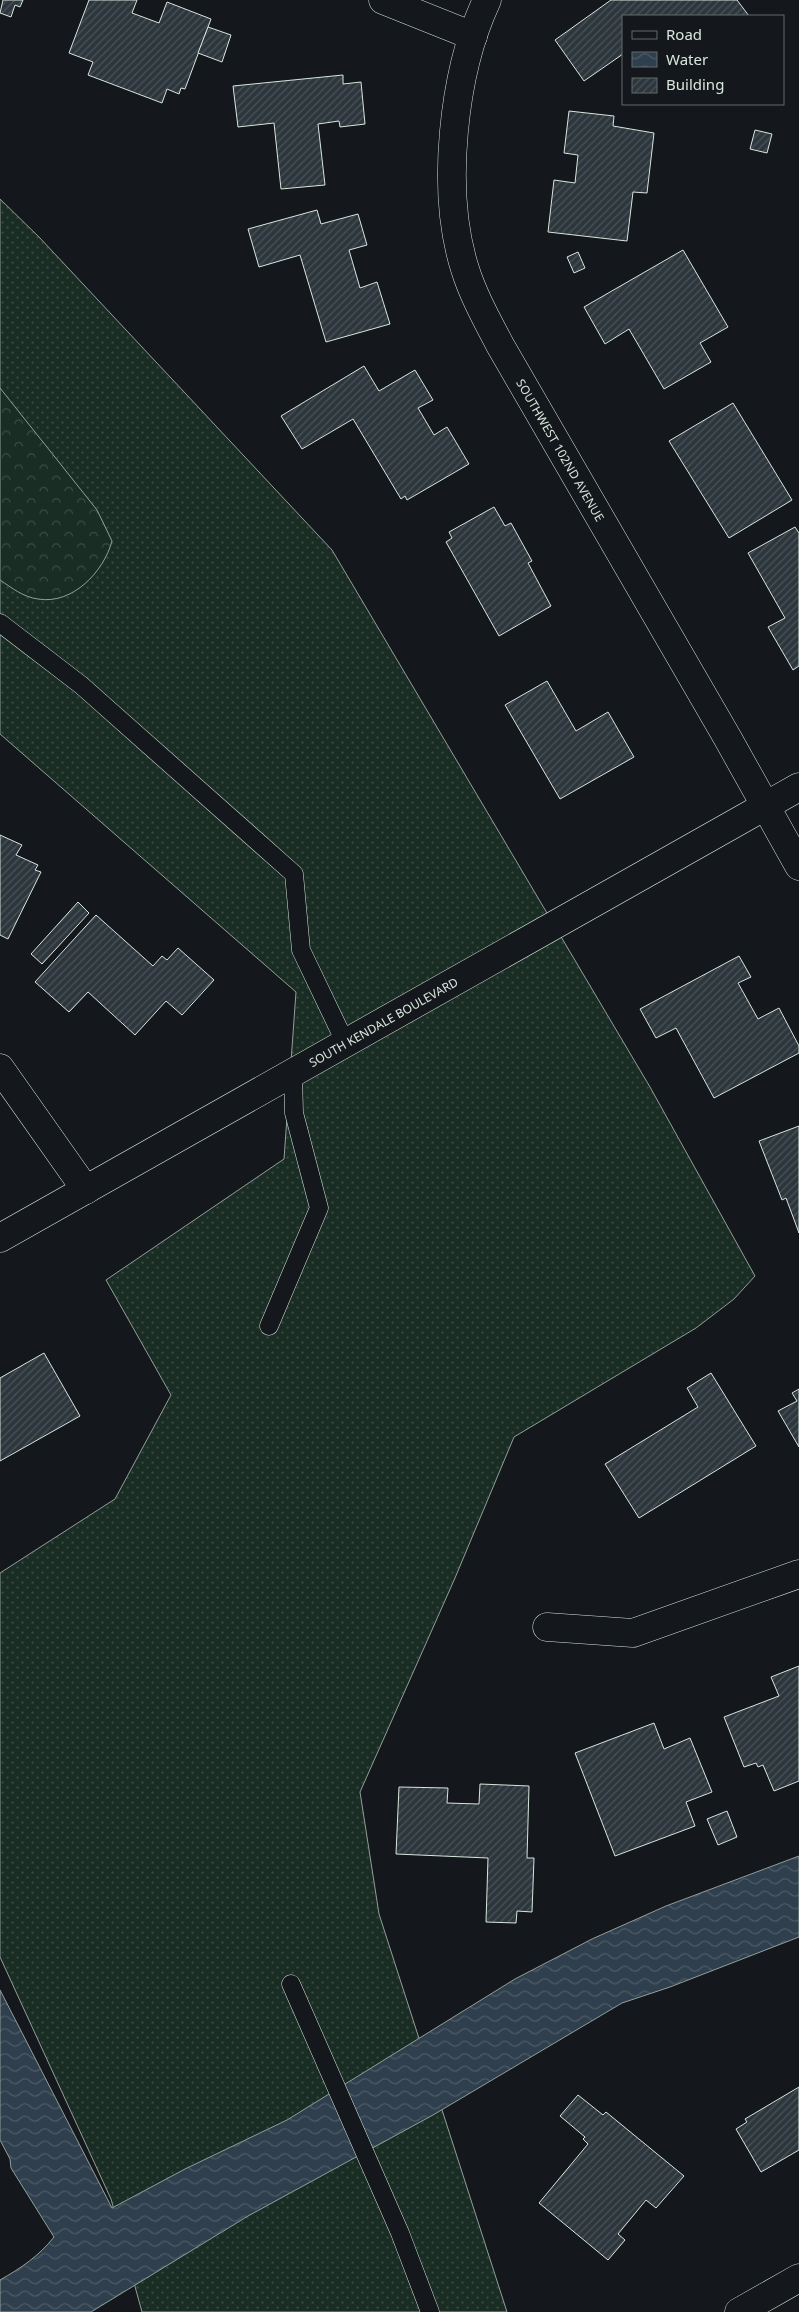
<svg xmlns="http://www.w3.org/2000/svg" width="799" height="2312" font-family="'Noto Sans',sans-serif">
	<defs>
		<pattern id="grass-dots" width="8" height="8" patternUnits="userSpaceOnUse" patternTransform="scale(1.25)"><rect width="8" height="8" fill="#1a2d24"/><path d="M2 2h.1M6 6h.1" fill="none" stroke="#3b4b43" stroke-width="1.8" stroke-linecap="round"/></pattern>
		<pattern id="forest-crowns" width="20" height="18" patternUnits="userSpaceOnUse" patternTransform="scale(1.25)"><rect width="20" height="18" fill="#1a2d24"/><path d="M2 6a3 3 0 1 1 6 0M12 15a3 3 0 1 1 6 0" fill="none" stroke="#3b4b43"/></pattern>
		<pattern id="water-waves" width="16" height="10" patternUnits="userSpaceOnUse" patternTransform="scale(1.25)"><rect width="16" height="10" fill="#2f3f4d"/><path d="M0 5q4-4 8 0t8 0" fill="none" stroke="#4c5b66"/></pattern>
		<pattern id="building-hatch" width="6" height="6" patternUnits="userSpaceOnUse" patternTransform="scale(1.25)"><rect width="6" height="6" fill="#2c363c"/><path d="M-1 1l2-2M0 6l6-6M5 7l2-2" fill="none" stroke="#4a5358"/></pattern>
	</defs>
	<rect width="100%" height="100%" fill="#14181c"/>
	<path fill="url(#grass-dots)" stroke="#939e99" d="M0,199L39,237L332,550L650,1087L755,1276L734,1299L696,1328L514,1437L455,1578L360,1792L379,1914L507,2312H142L111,2199L0,1957V1573L115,1499L171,1395L106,1280L284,1159L296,992L0,734Z"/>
	<path fill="url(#forest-crowns)" stroke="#939e99" d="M0,388L97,510L112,541C104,571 73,605 38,599C23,597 12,588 0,580Z"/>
	<path fill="url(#water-waves)" stroke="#939e99" d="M799,1856V1937L670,1987L622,2003L433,2115L248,2216L91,2312H0V2280C21,2268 39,2256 54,2237L11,2168L10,2159L0,2140V1990L112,2208L185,2169L287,2120L515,1979L592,1939L666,1906Z"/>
	<g fill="url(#building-hatch)" stroke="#d8e6dc">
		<path d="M3,0H23L20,7L15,5L11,17L0,13Z"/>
		<path d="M89,0H137L132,13L159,23L167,2L211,19L185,89L181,88L179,94L167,89L162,103L88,75L93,62L69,53Z"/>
		<path d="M611,0H737L749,16H623V54L584,81L555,40Z"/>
		<path d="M208,27L231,35L222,62L198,53Z"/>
		<path d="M343,75V84L361,82L365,124L340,127L339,121L318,124L325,185L281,189L274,123L238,127L233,86Z"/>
		<path d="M569,111L614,116L613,126L654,133L647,193L633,192L627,241L548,232L554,180L575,183L578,155L564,153Z"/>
		<path d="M755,130L772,134L767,153L750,149Z"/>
		<path d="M317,210L321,224L358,214L367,245L349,250L360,288L377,282L390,324L326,342L300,255L259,267L248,229Z"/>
		<path d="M683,250L728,327L700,343L711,362L664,389L629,329L605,344L584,307Z"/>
		<path d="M578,252L585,268L574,273L567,257Z"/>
		<path d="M364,366L379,391L415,370L433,400L418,408L434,435L447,427L469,464L407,500L405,496L401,499L353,419L302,449L281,416Z"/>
		<path d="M733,403L792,500L729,538L669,441Z"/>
		<path d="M494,507L505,526L511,523L532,561L528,563L551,606L499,636L446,542L452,538L449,532Z"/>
		<path d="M795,527L799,533V666L793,670L768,627L785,618L748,553Z"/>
		<path d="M547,681L576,731L608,712L634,757L560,799L505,705Z"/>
		<path d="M0,835L22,845L16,855L38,865L35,870L41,872L8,939L0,935Z"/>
		<path d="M78,902L89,913L42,964L31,954Z"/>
		<path d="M96,915L153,966L162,956L167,960L178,948L214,980L182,1015L166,1001L135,1035L88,992L69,1012L35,982Z"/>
		<path d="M739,956L751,977L738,983L758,1019L779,1008L799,1046V1053L714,1098L676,1028L656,1038L640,1009Z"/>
		<path d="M799,1126V1233L786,1198L782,1200L759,1141Z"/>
		<path d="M44,1353L80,1416L0,1461V1378Z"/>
		<path d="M711,1373L756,1446L639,1518L605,1464L698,1407L687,1388Z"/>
		<path d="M799,1389V1447L778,1411L797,1401L792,1393Z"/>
		<path d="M799,1666V1781L774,1791L763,1765L758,1767L756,1763L744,1767L724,1717L779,1696L771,1677Z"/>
		<path d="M654,1723L664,1749L690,1738L712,1792L686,1802L695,1826L615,1856L575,1753Z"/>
		<path d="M480,1784L529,1786L527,1858H534L532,1912L517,1911L516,1923L486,1922L488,1858L396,1854L399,1787L448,1788L447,1803L479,1804Z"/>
		<path d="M727,1811L737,1837L718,1845L707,1819Z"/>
		<path d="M799,2087V2150L761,2172L736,2129L747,2122L745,2119Z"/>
		<path d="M578,2095L603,2115L606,2112L684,2176L656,2208L646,2200L618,2234L625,2240L608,2260L539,2203L588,2144L583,2139L585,2137L560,2116Z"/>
	</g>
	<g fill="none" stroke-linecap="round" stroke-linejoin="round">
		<defs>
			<g id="service">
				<path d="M0,623L81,685L294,874L301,950L346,1044"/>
				<path d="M269,1326L319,1208L294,1113L293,1074"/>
				<path d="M291,1984L400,2233L430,2312"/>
			</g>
			<g id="minor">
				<path d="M383,0L473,36"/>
				<path id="s1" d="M487,0C453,72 440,191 465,269C473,295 487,320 500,345L727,737L799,866"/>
				<path d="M0,1068L86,1190"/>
				<path d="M547,1627L633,1633L799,1574"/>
				<path d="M739,2312L799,2278"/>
			</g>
			<g id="tertiary">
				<path id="s2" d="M0,1238L799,787"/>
			</g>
		</defs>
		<use href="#service" stroke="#d8e6dc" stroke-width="19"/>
		<use href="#minor" stroke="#d8e6dc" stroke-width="29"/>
		<use href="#tertiary" stroke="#d8e6dc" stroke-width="29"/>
		<use href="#service" stroke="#14181c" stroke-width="18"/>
		<use href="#minor" stroke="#14181c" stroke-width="28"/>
		<use href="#tertiary" stroke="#14181c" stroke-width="28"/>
	</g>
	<g text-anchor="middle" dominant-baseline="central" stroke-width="4" stroke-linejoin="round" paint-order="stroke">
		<g font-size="12" fill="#d8e6dc" stroke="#14181c">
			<text stroke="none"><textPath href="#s1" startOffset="480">SOUTHWEST 102ND AVENUE</textPath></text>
			<text stroke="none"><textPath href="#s2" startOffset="440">SOUTH KENDALE BOULEVARD</textPath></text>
		</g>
	</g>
	<rect x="622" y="15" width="162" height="90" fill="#14181c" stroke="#626a69"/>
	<rect x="632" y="31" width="25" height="8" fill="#14181c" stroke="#626a69"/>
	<text x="666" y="40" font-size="15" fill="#d8e6dc">Road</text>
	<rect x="632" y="52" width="25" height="15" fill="url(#water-waves)" stroke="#626a69"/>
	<text x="666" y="65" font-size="15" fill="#d8e6dc">Water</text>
	<rect x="632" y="78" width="25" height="15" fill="url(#building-hatch)" stroke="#626a69"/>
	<text x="666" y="90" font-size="15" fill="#d8e6dc">Building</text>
</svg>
